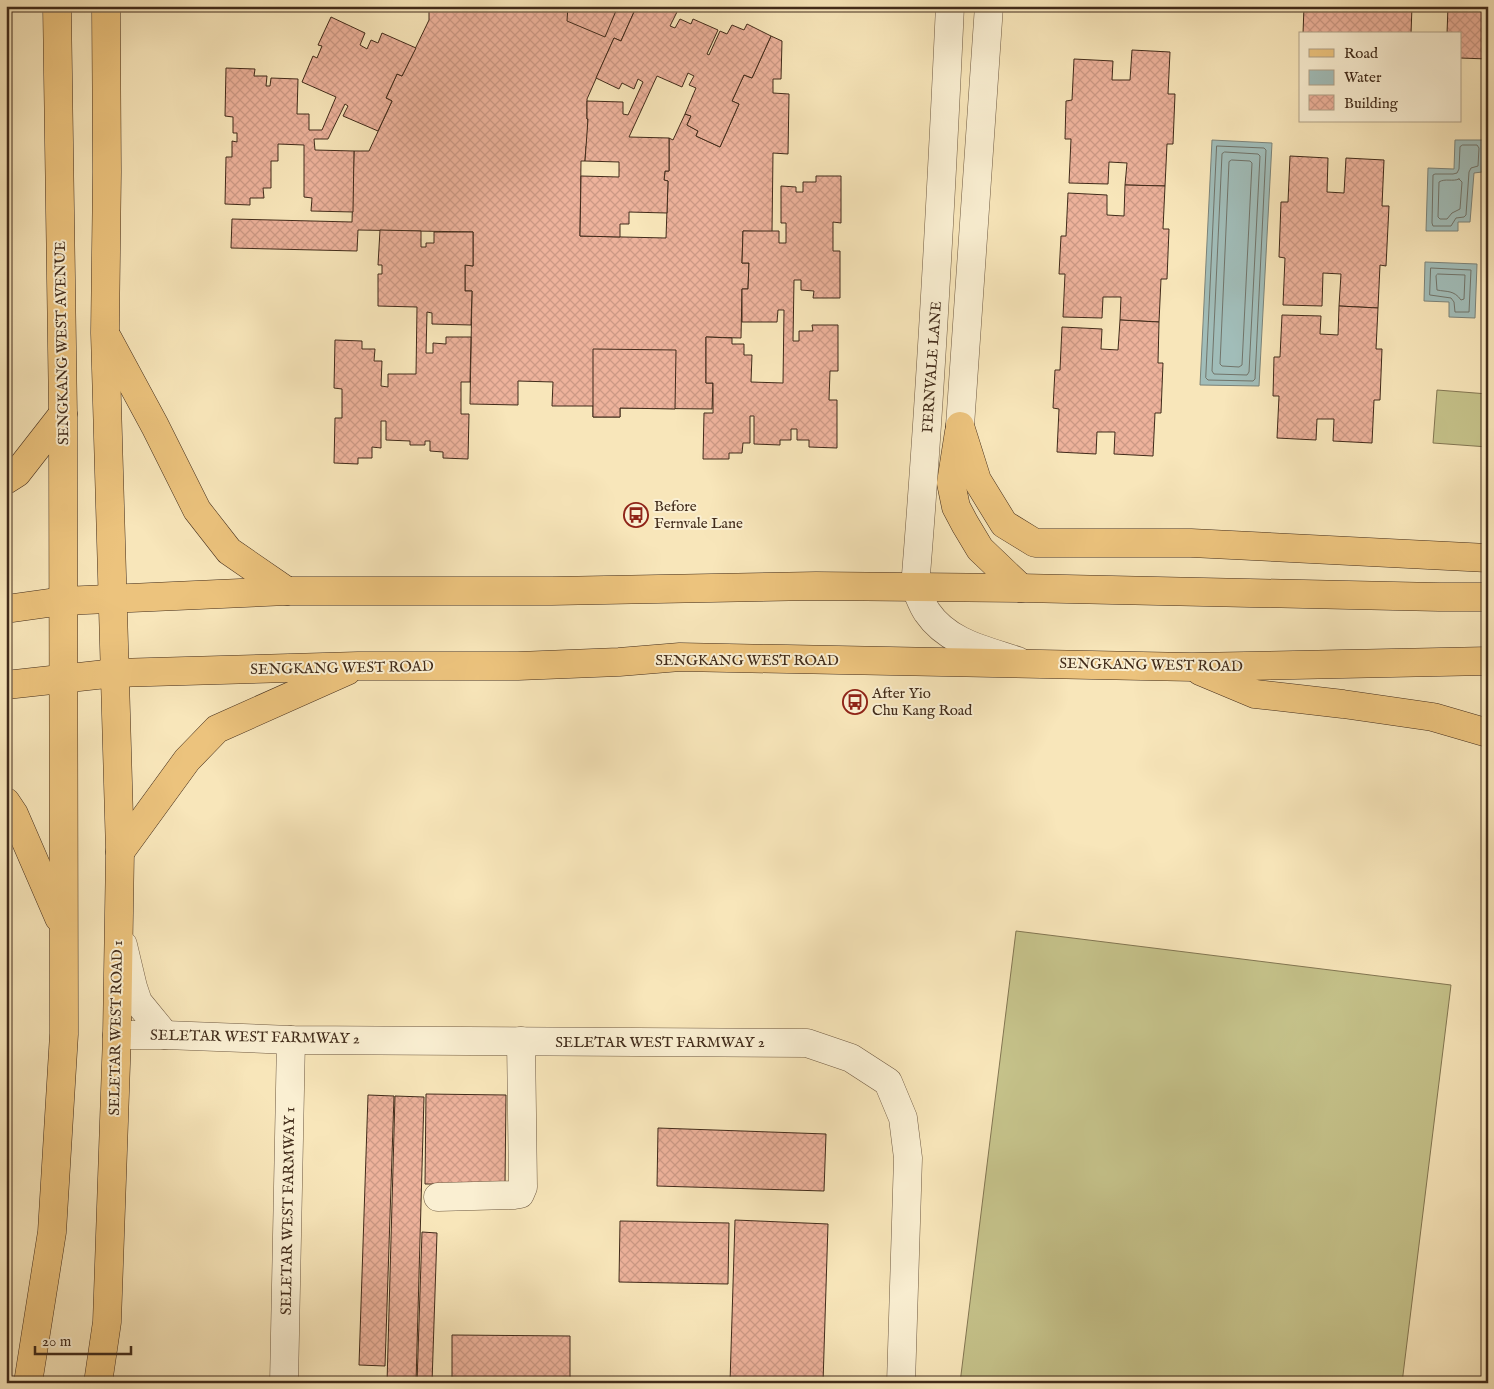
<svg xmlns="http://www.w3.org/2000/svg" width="1494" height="1389" font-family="'IM FELL English',serif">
	<defs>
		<pattern id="building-cross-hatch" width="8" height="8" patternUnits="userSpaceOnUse" patternTransform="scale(1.25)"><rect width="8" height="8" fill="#edb29b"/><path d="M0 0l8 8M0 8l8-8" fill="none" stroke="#cc9985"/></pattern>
	</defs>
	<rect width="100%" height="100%" fill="#f8e6ba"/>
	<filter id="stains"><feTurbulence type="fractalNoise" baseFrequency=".004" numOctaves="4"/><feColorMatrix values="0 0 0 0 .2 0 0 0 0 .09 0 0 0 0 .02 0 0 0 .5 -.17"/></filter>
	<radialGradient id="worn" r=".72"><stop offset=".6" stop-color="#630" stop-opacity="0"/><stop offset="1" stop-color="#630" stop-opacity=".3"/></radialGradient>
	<g fill="#c5c28a" stroke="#837652">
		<path d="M1437,390L1488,394V447L1433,443Z"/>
		<path d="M1016,931L1451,985L1402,1383H960Z"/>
	</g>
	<g fill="#a1bdb9" stroke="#7b8379">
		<path d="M1212,140L1272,143L1259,386L1200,385Z"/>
		<path d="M1455,140H1484L1482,172L1474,173L1470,222H1458V231H1426L1428,168L1454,169Z"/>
		<path d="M1425,262L1477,264L1475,318L1449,317V302L1424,301Z"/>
	</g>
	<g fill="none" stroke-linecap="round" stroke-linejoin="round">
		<g stroke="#71746a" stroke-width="1">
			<path d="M1463,145H1477L1479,148L1478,166L1471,168L1469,172L1466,215L1464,217L1456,218L1451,226H1433L1432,223L1433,175L1435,174H1453L1457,173L1459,169L1460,147Z"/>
			<path d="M1217,146L1264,148L1266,150L1255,379L1253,381L1208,380L1206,378Z"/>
			<path d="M1225,152L1258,154L1260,156L1249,372L1247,375L1214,374L1212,371L1222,154Z"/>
			<path d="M1232,160L1250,161L1252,163L1242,365L1239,367L1222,366L1220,364L1229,162Z"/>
			<path d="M1459,179L1462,182L1460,209L1452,213L1447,219H1440L1438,217L1439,182C1445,178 1453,182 1459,179Z"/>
			<path d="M1431,268L1471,270L1469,312H1455L1454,302L1451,298L1430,295Z"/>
			<path d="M1438,274L1465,275L1464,299L1461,300C1454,290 1447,292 1437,290L1436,276Z"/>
		</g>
	</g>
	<g fill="url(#building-cross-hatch)" stroke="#412b1a">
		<path d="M429,6H628L627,9L634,12L621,41L614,38L587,99V119H588L587,146H586L585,161H581L580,236L666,238L668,181L664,180L665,171H669V138L673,140L685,114L691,116L687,125L698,131L696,136L720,147L739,104L732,101L744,75L752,78L771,36L782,41L781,79H773V93L789,94L788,154L773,153L772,232L743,231L742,263H749L748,289H742L741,338L706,337V383H713L712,409L620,408V417H593V406H552L553,382L518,381V405L470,404L472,291H465V265L473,266V232L358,230L357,251L231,248L232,219L352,222L354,151H369L392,101L386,98L397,74L402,76L429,20Z"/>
		<path d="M568,6H618L605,37L567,21Z"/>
		<path d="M628,6H680L670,26L675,28L680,19L691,24L693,19L718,30L707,54L709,55L720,31L727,34L732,25L744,30L747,24L771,36L752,78L744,75L732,101L739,104L720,147L696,136L698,131L687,125L691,116L685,114L696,88L689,85L694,76L688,73L682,87L657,76L629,137L669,138V171H665L664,180L668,181L667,213L629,212V224H620V237L580,236L581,176L619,177V162L585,161L588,119H587V101L623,102V114L628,115L643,82L638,79L634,89L622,83L619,89L596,78L614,38L621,41L634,12L627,9Z"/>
		<path d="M824,6H865L864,10L824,9Z"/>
		<path d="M1304,6H1412L1411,34H1303Z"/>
		<path d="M1448,6H1488V59L1460,58V34H1447Z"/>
		<path d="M331,17L365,33L360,45L367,49L371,40L378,43L382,33L416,48L402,76L397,74L386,98L392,101L378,131L343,116L348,106L345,104L328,139H314L315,150L354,151L353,212L311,211L312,198L304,197V145L278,144V161H271V188H263L264,198H250V205L225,204L226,157H232V141L237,142V133H233V117L225,116L226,68L255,69L254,76H267L266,86H270L271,78L298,79L297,114H309V130H322L336,97L302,82L313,56L317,58L322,46L318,45Z"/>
		<path d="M1132,50L1170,52L1168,94H1175L1173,144H1167L1165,186L1125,185L1127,163L1109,162L1108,184L1069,183L1071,139H1065L1066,101L1072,100L1074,59L1113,61L1112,80H1130Z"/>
		<path d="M1290,156L1328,158L1327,192L1344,193L1346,158L1384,160L1382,206H1389L1386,266L1380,265L1378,308L1339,306L1341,274L1323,273L1322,306L1283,305L1285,258L1279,257L1281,202H1288Z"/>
		<path d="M816,176H841V223L833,222V251H840V298H813L814,291L801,290V280H794L793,341H799V331H813L812,325H838V371H830L829,400H837V448L809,447V440H797V429H791V440H780V445L754,444V416H750V443H743L742,453H729V459H703L704,413H713V383H706V337L732,338V344H744V355H752L751,382L783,383L784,310H778L777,322H742V289H748L749,263H742L743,231H779V243H786V223H781V186L796,187V192H803V182H816Z"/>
		<path d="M1125,185L1165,186L1163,229H1169L1167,279H1161L1159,322L1120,320L1121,297H1103L1102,318L1063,317L1065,274H1059L1061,236H1066L1068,193L1107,195V215L1124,216Z"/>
		<path d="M380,230L421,231V247H426V243H434V232H473V266L465,265V291H472L471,325L432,324V313L427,312L426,353H433V343L446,344V337H471L470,382H461V414H469L468,459L443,458V452L430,451V441H425V445H410V441L386,440V421H381V448L372,447V458H358V464L334,463L335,418H342V389L334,388L335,340L362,341V349H375L374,361H382L381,386L388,387V374H416L417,307L378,306V274H382V265H378Z"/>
		<path d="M1339,306L1378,308L1376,349H1382L1380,400H1374L1372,443L1333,441L1334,419H1317L1316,440L1277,438L1279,396H1273L1274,357H1280L1282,315L1321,316L1320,334L1338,335Z"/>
		<path d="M1120,320L1159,322L1158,363H1163L1161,413H1155L1153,456L1114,454L1115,432H1097L1096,454L1057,452L1059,409L1053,408L1055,370H1060L1062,327L1102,329L1101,349L1118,350Z"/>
		<path d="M593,349L676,350L675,409L620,408V417H593Z"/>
		<path d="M426,1094L506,1095L505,1184H425Z"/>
		<path d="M368,1095L394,1096L385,1366L359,1365Z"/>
		<path d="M395,1096L424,1097L416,1383H387Z"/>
		<path d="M658,1128L826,1134L824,1191L657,1186Z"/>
		<path d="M735,1220L828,1224L823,1383H730Z"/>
		<path d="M620,1221L729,1223L728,1284L619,1282Z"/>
		<path d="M422,1232L437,1233L432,1383H417Z"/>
		<path d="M452,1335L570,1336V1383H452Z"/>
	</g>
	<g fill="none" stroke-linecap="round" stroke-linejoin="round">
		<defs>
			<g id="minor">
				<path d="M950,6C941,200 931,394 915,587C919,595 922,605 927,612C948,643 985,650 1018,661"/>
				<path d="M960,426L989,6"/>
				<path d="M123,945L133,987L138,1002L165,1035"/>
				<path d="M117,1035H165L291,1040L807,1043L851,1058L888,1082L903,1118L908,1158L901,1383"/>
				<path d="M438,1197L514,1195L520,1194L523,1187L521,1041"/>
				<path d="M284,1383L291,1040"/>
			</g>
			<g id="major">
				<path d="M108,339L155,426L197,510L229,551L287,591"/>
				<path d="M960,426L977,480L1004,524L1035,543H1191L1488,558"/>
				<path d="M959,432L951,483L956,507L965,524L980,549L1021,588"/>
				<path d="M6,480L17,473L63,414"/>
				<path d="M6,609L63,601L287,591H552L816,586L1021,588L1439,597H1488"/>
				<path d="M1200,671L1255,694L1343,704L1433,717L1488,733"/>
				<path d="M6,685L115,673L358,666H518L619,662L680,657L1192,667L1488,661"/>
				<path d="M6,802L14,814L59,918"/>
				<path d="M120,852L187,760L217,729L347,671"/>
				<path d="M28,1383L52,1232L64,1034L63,414L57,6"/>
				<path d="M98,1383L107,1322L117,1035L120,852L105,333L107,172L106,6"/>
			</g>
		</defs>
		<use href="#minor" stroke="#6f5a42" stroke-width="29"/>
		<use href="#major" stroke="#412b1a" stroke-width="29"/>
		<use href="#minor" stroke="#faefd2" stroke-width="28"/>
		<use href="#major" stroke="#ecc37d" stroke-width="28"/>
	</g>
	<defs>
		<symbol id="bus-ring" viewBox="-11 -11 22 22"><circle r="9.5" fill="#faefd2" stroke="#8f2418" stroke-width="1.5"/><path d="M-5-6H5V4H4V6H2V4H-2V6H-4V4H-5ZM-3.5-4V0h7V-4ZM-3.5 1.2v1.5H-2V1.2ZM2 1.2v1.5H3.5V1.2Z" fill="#8f2418"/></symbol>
	</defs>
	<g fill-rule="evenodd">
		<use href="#bus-ring" x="622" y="501" width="28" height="28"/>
		<use href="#bus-ring" x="841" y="688" width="28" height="28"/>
	</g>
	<g text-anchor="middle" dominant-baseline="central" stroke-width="4" stroke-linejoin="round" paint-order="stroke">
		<g font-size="15" fill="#412b1a" stroke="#faefd2">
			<text transform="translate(62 343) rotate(-91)">SENGKANG WEST AVENUE</text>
			<text transform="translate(932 367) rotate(-86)">FERNVALE LANE</text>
			<text x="747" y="660">SENGKANG WEST ROAD</text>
			<text transform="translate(1151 665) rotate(1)">SENGKANG WEST ROAD</text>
			<text transform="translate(342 668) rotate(-1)">SENGKANG WEST ROAD</text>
			<text transform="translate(116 1028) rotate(-89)">SELETAR WEST ROAD 1</text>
			<text transform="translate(255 1037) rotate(1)">SELETAR WEST FARMWAY 2</text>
			<text x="660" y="1042">SELETAR WEST FARMWAY 2</text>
			<text transform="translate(288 1211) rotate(-89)">SELETAR WEST FARMWAY 1</text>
		</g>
		<g font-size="15" fill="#412b1a" stroke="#faefd2" text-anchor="start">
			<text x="654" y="506">Before<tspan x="654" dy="17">Fernvale Lane</tspan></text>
			<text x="872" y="693">After Yio<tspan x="872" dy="17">Chu Kang Road</tspan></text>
		</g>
	</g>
	<rect width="1494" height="1389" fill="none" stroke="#f8e6ba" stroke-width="25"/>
	<rect x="8" y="8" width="1479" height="1374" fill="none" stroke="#412b1a" stroke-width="2.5"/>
	<rect x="12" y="12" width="1469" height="1364" fill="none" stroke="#412b1a"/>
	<rect x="1299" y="32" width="162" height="90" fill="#faefd2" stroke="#b0a188"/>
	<rect x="1309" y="49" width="25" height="8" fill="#ecc37d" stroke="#b0a188"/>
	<text x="1344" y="58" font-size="15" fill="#412b1a">Road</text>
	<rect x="1309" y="70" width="25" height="15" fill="#a1bdb9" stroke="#b0a188"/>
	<text x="1344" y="82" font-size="15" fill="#412b1a">Water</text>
	<rect x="1309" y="95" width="25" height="15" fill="url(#building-cross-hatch)" stroke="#b0a188"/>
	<text x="1344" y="108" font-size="15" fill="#412b1a">Building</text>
	<path d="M35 1346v8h96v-8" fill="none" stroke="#412b1a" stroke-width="2.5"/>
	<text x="42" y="1346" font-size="15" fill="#412b1a" stroke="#faefd2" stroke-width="4" paint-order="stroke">20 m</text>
	<rect width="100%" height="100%" filter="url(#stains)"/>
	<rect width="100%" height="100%" fill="url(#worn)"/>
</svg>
